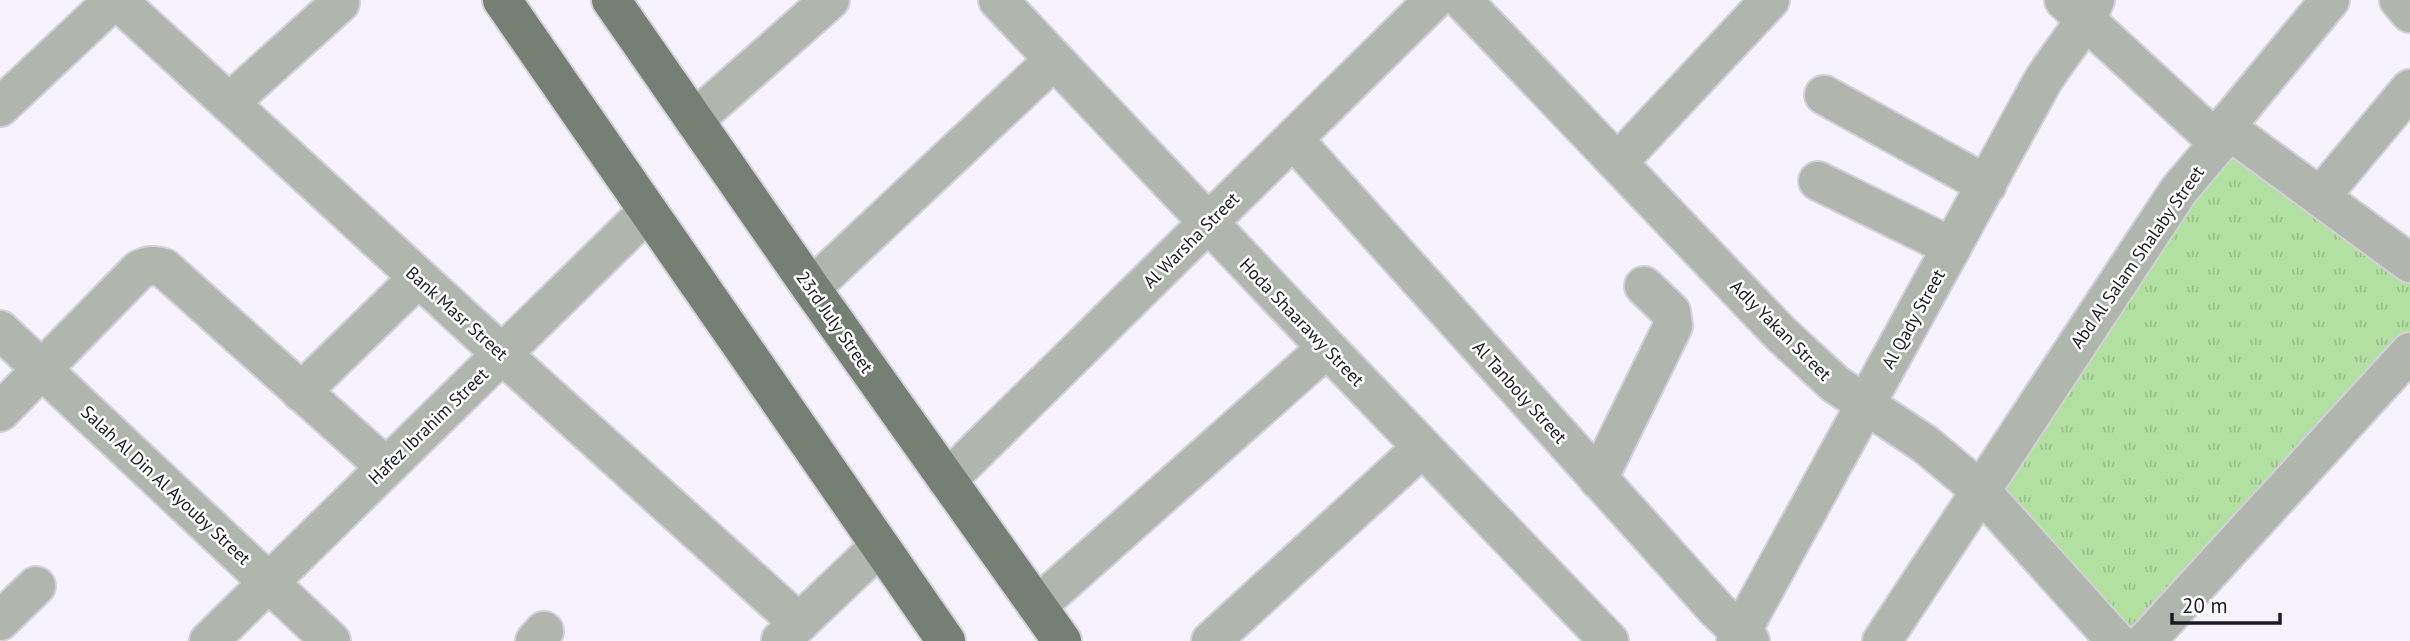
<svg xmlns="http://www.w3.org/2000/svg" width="2410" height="641" font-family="'PT Sans',sans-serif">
	<defs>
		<pattern id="grass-tufts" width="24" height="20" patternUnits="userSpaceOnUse" patternTransform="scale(1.75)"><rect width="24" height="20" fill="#b2e0a0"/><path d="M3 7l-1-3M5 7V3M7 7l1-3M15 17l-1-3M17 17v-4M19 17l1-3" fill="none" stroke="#98c08a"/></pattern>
	</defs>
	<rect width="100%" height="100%" fill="#f6f3fe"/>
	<path fill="url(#grass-tufts)" d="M2226,128L2410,263V347L2145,641H2117L1980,490Z"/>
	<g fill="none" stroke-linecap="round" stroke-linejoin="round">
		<defs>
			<g id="minor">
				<path d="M117,0L502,354L799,623"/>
				<path d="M998,0L1327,348L1609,641"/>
				<path d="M1462,0L1780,333L1835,384L1925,444L1980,490L2116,641"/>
				<path d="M2064,0L2219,143"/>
				<path d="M2399,0L2410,13"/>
				<path d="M1824,95L1987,185"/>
				<path d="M229,103L340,3"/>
				<path d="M0,107L114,0"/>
				<path d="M694,120L830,0"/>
				<path d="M2225,127L2410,263"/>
				<path d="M1293,139L1717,610L1750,641"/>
				<path d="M1618,162L1770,0"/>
				<path d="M1818,181L1952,247"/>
				<path d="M2320,197L2410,89"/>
				<path d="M811,288L1054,60"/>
				<path d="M0,330L331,641"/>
				<path d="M301,392L418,278"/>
				<path d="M0,412L139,270C149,265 154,265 164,268L386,467"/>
				<path d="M1598,479L1673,326L1671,312L1644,286"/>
				<path d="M947,480L1434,0"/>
				<path d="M1037,606L1327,348"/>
				<path d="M0,621L36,586"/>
				<path d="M781,640L880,546"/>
				<path d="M209,641L648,211"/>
				<path d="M535,641L544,631"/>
				<path d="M1211,641L1422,448"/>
				<path d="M1736,641L2041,84C2058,55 2082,31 2095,0"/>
				<path d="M1882,641L2179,190L2219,143L2225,127L2330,0"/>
				<path d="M2146,641L2410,352"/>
			</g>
			<g id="major">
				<path d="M502,0L946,641"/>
				<path d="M611,0L811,288L1062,641"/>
			</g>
		</defs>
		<use href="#minor" stroke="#d3d0da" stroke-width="42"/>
		<use href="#major" stroke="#d3d0da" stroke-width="42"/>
		<use href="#minor" stroke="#b0b5ae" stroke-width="38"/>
		<use href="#major" stroke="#767f73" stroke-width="38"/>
	</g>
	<g text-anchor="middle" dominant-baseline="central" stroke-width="5" stroke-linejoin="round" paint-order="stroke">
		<g font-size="18" fill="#1c1a20" stroke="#fff">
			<text transform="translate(1191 240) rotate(-45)">Al Warsha Street</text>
			<text transform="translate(2137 257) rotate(-55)">Abd Al Salam Shalaby Street</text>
			<text transform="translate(457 313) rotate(42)">Bank Masr Street</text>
			<text transform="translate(1913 319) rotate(-61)">Al Qady Street</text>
			<text transform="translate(835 322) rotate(55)">23rd July Street</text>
			<text transform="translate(1302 322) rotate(46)">Hoda Shaarawy Street</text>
			<text transform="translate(1781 330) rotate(45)">Adly Yakan Street</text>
			<text transform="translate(1520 392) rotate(48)">Al Tanboly Street</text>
			<text transform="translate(428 426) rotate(-44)">Hafez Ibrahim Street</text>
			<text transform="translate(166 485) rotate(43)">Salah Al Din Al Ayouby Street</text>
		</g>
	</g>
	<path d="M2172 613v10h108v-10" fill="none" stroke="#1c1a20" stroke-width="3.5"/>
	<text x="2182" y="613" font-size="21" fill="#1c1a20" stroke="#ffffff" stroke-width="5" paint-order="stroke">20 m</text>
</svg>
